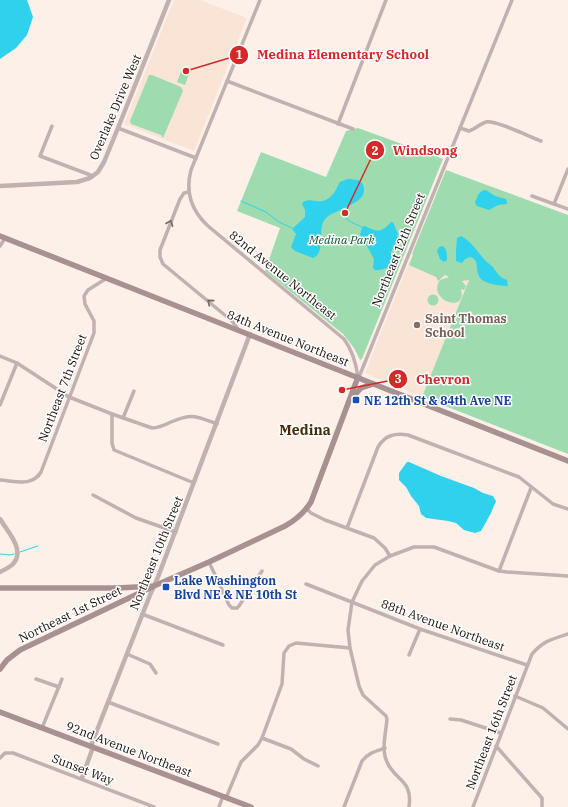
<svg xmlns="http://www.w3.org/2000/svg" width="568" height="807" font-family="'IBM Plex Serif',serif">
	<rect width="100%" height="100%" fill="#fcf0e9"/>
	<g fill="#fae4d6">
		<path d="M174,0H200L247,18L194,151L124,124Z"/>
		<path d="M412,254L470,278L422,397L365,373Z"/>
	</g>
	<g fill="#9edcaf">
		<path d="M182,69L190,72L185,85L177,82Z"/>
		<path d="M149,75H152L181,87L183,91L163,138L161,135L131,124L130,121Z"/>
		<path d="M358,128L443,159L362,359L360,360L354,348L343,334L265,271L280,228L237,211L261,152L326,177L346,131Z"/>
		<path d="M446,170L568,215V454L422,397L469,280L462,281L466,286L464,290L461,289C468,315 426,300 440,280L449,277L445,275L438,281L436,277L409,265L413,255L412,254Z"/>
		<circle cx="433" cy="300" r="5.5"/>
	</g>
	<g fill="#30d1ed">
		<path d="M0,0H27L33,17L27,35L16,48L0,59Z"/>
		<path d="M348,179L358,180L362,183C373,203 337,208 326,218C316,227 327,253 313,258L295,251L291,247L296,234L292,229L305,217V210L302,204L303,202C313,196 320,208 332,195C336,192 337,186 340,182Z"/>
		<path d="M486,190L495,196L506,199L507,202V204L498,205L489,210L477,206L475,203C477,197 479,190 486,190Z"/>
		<path d="M391,222H393L398,234C397,239 394,249 390,253L395,255L392,259L391,265C386,269 382,270 375,270L373,268L374,259L366,244L361,239L360,236L362,227L365,226C378,233 382,232 391,222Z"/>
		<path d="M461,236C471,241 477,251 484,259C486,262 490,264 493,267C497,273 500,278 507,280L508,286C501,286 482,284 479,276C475,268 480,260 470,257L465,259L462,263L456,261V251L457,238Z"/>
		<path d="M443,246C447,250 447,254 447,260L444,262L440,259L437,251L439,247Z"/>
		<path d="M407,462H409L441,476L474,488L483,493L493,496L496,501L491,513L481,531L475,533L464,530L456,523L448,521L426,518L421,514L419,506L411,496L406,487L399,480V473Z"/>
	</g>
	<g fill="none" stroke-linecap="round" stroke-linejoin="round">
		<g stroke="#30d1ed" stroke-width="1">
			<path d="M241,201L266,212L279,222L292,228"/>
			<path d="M340,210C344,220 353,223 362,227"/>
			<path d="M395,255L399,257"/>
			<path d="M20,552L38,546"/>
			<path d="M0,554L10,555L14,554"/>
		</g>
		<g stroke="#c1b1b0" stroke-width="3.5">
			<path d="M260,0L191,170C185,192 191,210 208,226L344,339C353,351 356,363 358,377"/>
			<path d="M227,81L353,129"/>
			<path d="M338,124L386,0"/>
			<path d="M52,126L40,156L93,176"/>
			<path d="M118,128L196,158"/>
			<path d="M460,128L469,131C475,129 480,124 486,122C496,120 530,137 541,141"/>
			<path d="M189,192L184,193L180,199L160,250V257L163,264L232,321L238,329"/>
			<path d="M532,196L568,209"/>
			<path d="M554,204L568,169"/>
			<path d="M0,246L5,238"/>
			<path d="M0,356L17,363L69,397L112,414L152,428C159,428 165,425 171,422C192,413 196,416 217,424"/>
			<path d="M359,377L512,0"/>
			<path d="M0,405L17,363"/>
			<path d="M112,414V443L114,450L194,483"/>
			<path d="M123,418L134,391"/>
			<path d="M0,480C15,481 32,487 41,472L94,333V321L85,304L84,296L88,290L107,278"/>
			<path d="M93,495L136,518L176,532"/>
			<path d="M307,509L311,513L325,520L374,538L385,548L390,556L414,547H434L499,571L507,572L568,576"/>
			<path d="M347,528L378,447C385,435 395,433 408,435L519,477L553,504L568,509"/>
			<path d="M390,556L375,565L362,581L352,602L348,630L350,648L359,686L363,695L386,716L387,719C386,732 381,750 387,762C395,781 413,779 409,807"/>
			<path d="M209,562L229,605L232,608H237L239,606L262,571"/>
			<path d="M499,571L531,488"/>
			<path d="M306,584L420,629L527,665"/>
			<path d="M142,614L223,645"/>
			<path d="M127,654L150,664L156,673"/>
			<path d="M409,655L420,629"/>
			<path d="M36,679L59,687"/>
			<path d="M515,696L543,708L568,729"/>
			<path d="M108,702L218,744"/>
			<path d="M450,719L461,720L501,733"/>
			<path d="M42,728L62,679"/>
			<path d="M262,738L291,749L304,759L318,766"/>
			<path d="M496,746L542,798V807"/>
			<path d="M0,758L5,753H13L154,807"/>
			<path d="M226,798L241,762L258,745L262,738L282,684L284,653L289,646L296,643L350,648"/>
			<path d="M219,807L223,796"/>
			<path d="M344,807L362,761C368,753 376,751 385,748"/>
			<path d="M473,807L532,654C543,641 552,639 568,634"/>
		</g>
		<g stroke="#c1b1b0" stroke-width="4.5">
			<path d="M0,186L77,182L90,178L98,172L104,162L118,128L169,0"/>
			<path d="M0,519C7,531 26,550 13,564C10,567 4,570 0,572"/>
			<path d="M82,778L92,750V743L150,595L158,577L250,334"/>
		</g>
		<g stroke="#a89190" stroke-width="5.5">
			<path d="M0,236L568,461"/>
			<path d="M353,397L361,388L373,384"/>
			<path d="M0,588H118L154,586L209,562L285,526C296,520 304,513 311,502L358,377"/>
			<path d="M0,669L7,660L20,650L152,587"/>
			<path d="M0,712L251,807"/>
		</g>
	</g>
	<defs><path id="oneway-chevron" d="M-2-3.5L2.5 0L-2 3.5" fill="none" stroke-width="1.6" stroke-linecap="round" stroke-linejoin="round"/></defs>
	<g stroke="#746764">
		<use href="#oneway-chevron" transform="translate(170 223) rotate(-68)"/>
		<use href="#oneway-chevron" transform="translate(210 302) rotate(-139)"/>
	</g>
	<circle fill="#8d6e63" stroke="#fff" stroke-width="1.5" cx="417" cy="325" r="4"/>
	<g fill="#1a4fb4" stroke="#fff" stroke-width="1.5">
		<rect x="352" y="396" width="8" height="8" rx="2"/>
		<rect x="162" y="583" width="8" height="8" rx="2"/>
	</g>
	<g text-anchor="middle" dominant-baseline="central" stroke-width="3" stroke-linejoin="round" paint-order="stroke">
		<g font-size="12" fill="#150c06" stroke="#fff">
			<text transform="translate(115 107) rotate(-67)">Overlake Drive West</text>
			<text transform="translate(398 250) rotate(-68)">Northeast 12th Street</text>
			<text transform="translate(283 275) rotate(39)">82nd Avenue Northeast</text>
			<text transform="translate(288 338) rotate(22)">84th Avenue Northeast</text>
			<text transform="translate(62 388) rotate(-69)">Northeast 7th Street</text>
			<text transform="translate(156 553) rotate(-68)">Northeast 10th Street</text>
			<text transform="translate(70 614) rotate(-26)">Northeast 1st Street</text>
			<text transform="translate(443 625) rotate(20)">88th Avenue Northeast</text>
			<text transform="translate(491 732) rotate(-69)">Northeast 16th Street</text>
			<text transform="translate(129 749) rotate(21)">92nd Avenue Northeast</text>
			<text transform="translate(83 769) rotate(21)">Sunset Way</text>
		</g>
		<g font-size="12" font-style="italic" fill="#0e562d" stroke="#fff">
			<text x="342" y="239">Medina Park</text>
		</g>
		<g font-size="12" font-weight="bold" fill="#785e54" stroke="#fff" text-anchor="start">
			<text x="425" y="318">Saint Thomas<tspan x="425" dy="14">School</tspan></text>
		</g>
		<g font-size="12" font-weight="bold" fill="#164399" stroke="#fff" text-anchor="start">
			<text x="364" y="400">NE 12th St &amp; 84th Ave NE</text>
			<text x="174" y="580">Lake Washington<tspan x="174" dy="14">Blvd NE &amp; NE 10th St</tspan></text>
		</g>
		<g font-size="14" font-weight="bold" fill="#452b0a" stroke="#fff">
			<text x="305" y="430">Medina</text>
		</g>
	</g>
	<path fill="none" stroke="#d62828" stroke-width="1.5" d="M186 71L239 55M345 213L375 150M342 390L398 379"/>
	<g fill="#d62828" stroke="#fff" stroke-width="1.5">
		<circle cx="186" cy="71" r="4"/>
		<circle cx="345" cy="213" r="4"/>
		<circle cx="342" cy="390" r="4"/>
		<circle cx="239" cy="55" r="10"/>
		<circle cx="375" cy="150" r="10"/>
		<circle cx="398" cy="379" r="10"/>
	</g>
	<g font-size="12" text-anchor="middle" font-weight="bold" fill="#fff">
		<text x="239" y="59">1</text>
		<text x="375" y="155">2</text>
		<text x="398" y="383">3</text>
	</g>
	<g font-size="13" text-anchor="middle" font-weight="bold" fill="#d62828" stroke="#fff" stroke-width="3" stroke-linejoin="round" paint-order="stroke">
		<text x="343" y="59">Medina Elementary School</text>
		<text x="425" y="155">Windsong</text>
		<text x="443" y="384">Chevron</text>
	</g>
</svg>
